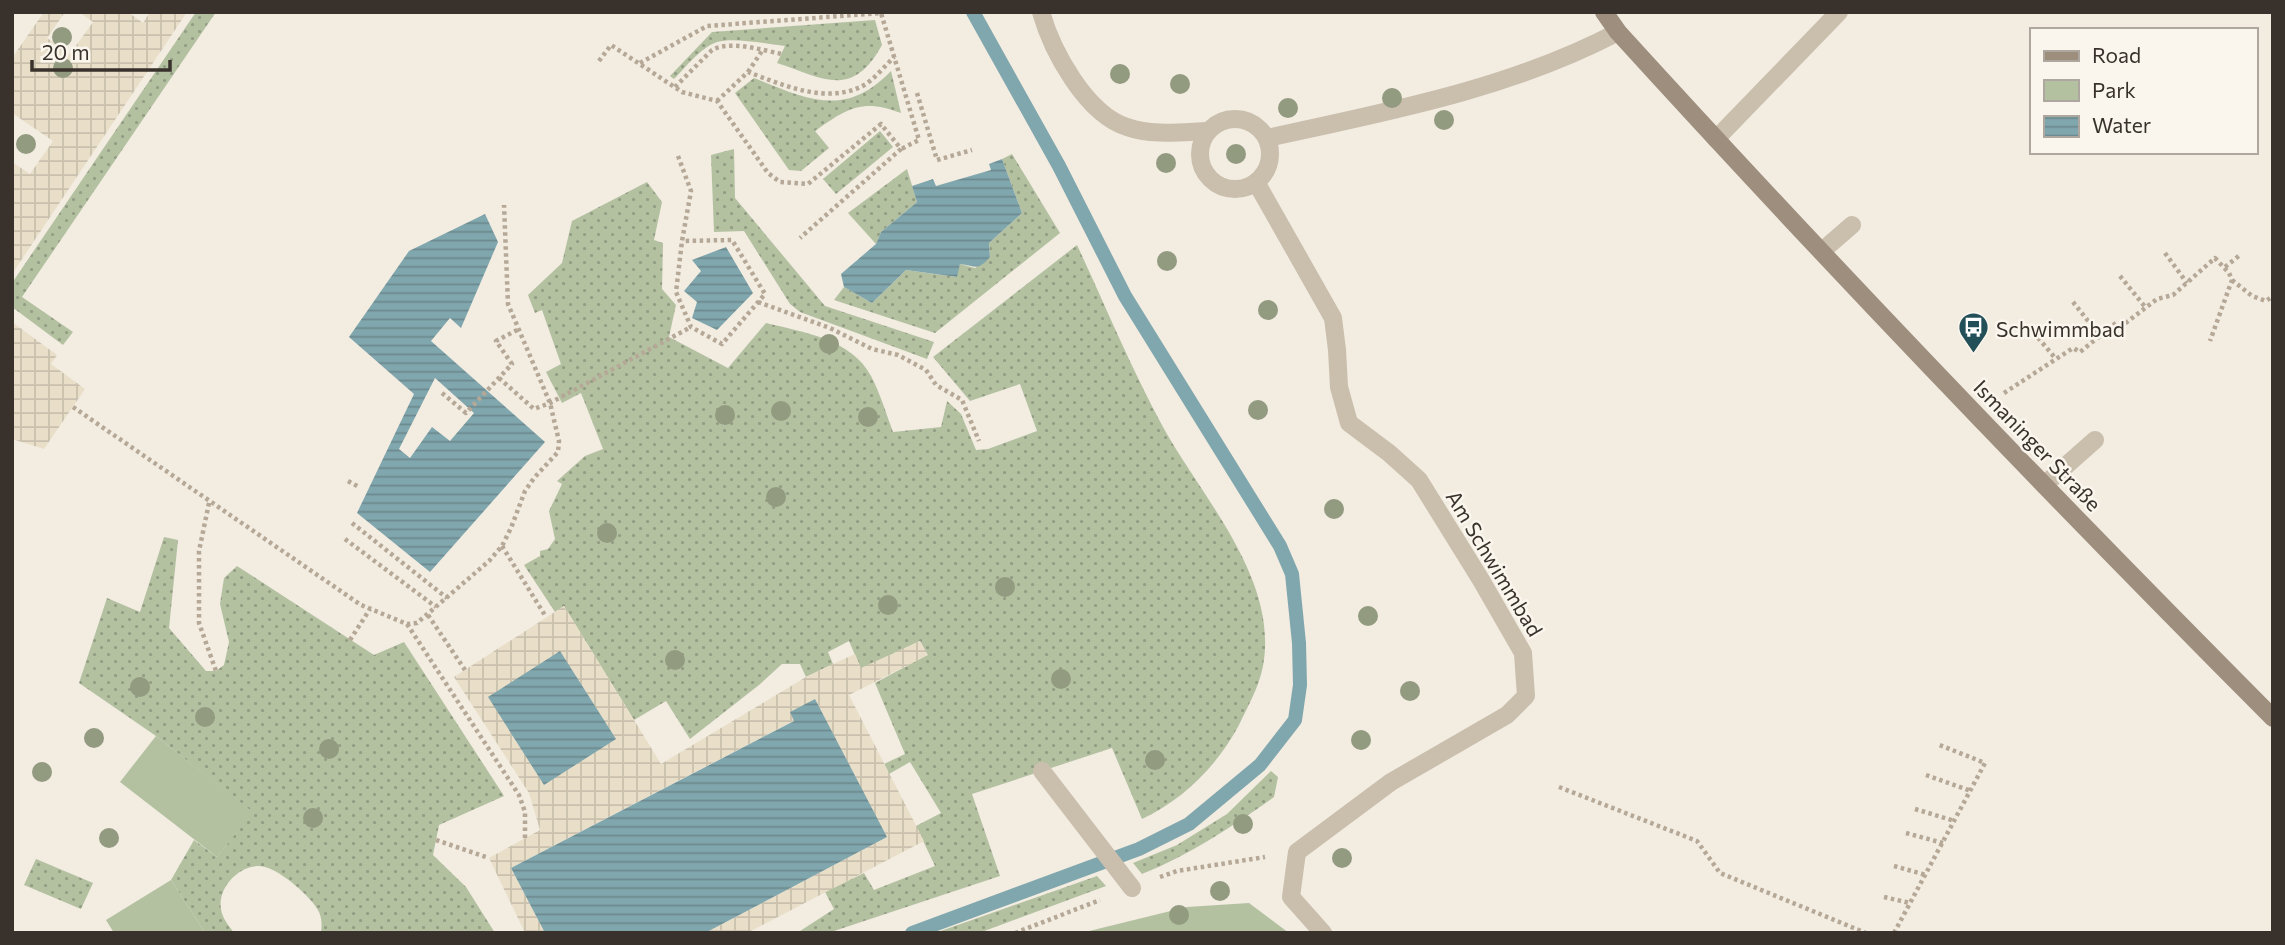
<svg xmlns="http://www.w3.org/2000/svg" width="2285" height="945" font-family="Commissioner,sans-serif">
	<defs>
		<pattern id="green-dots" width="8" height="8" patternUnits="userSpaceOnUse" patternTransform="scale(1.75)"><rect width="8" height="8" fill="#b3c1a1"/><path d="M2 2h.1M6 6h.1" fill="none" stroke="#939d83" stroke-width="1.8" stroke-linecap="round"/></pattern>
		<pattern id="plaza-grid" width="8" height="8" patternUnits="userSpaceOnUse" patternTransform="scale(1.75)"><rect width="8" height="8" fill="#e9dfc9"/><path d="M0 4h8M4 0v8" fill="none" stroke="#c9c0ad"/></pattern>
		<pattern id="water-rules" width="6" height="5" patternUnits="userSpaceOnUse" patternTransform="scale(1.75)"><rect width="6" height="5" fill="#81a7ae"/><path d="M0 2.5h6" fill="none" stroke="#6b898e"/></pattern>
	</defs>
	<rect width="100%" height="100%" fill="#f2ece1"/>
	<g fill="url(#green-dots)">
		<path d="M196,12H216L22,297L73,332L63,345L12,307V283Z"/>
		<path d="M875,20L882,45C852,99 825,79 777,63L785,46C767,44 734,37 717,42C700,48 686,67 674,79L670,76L712,32Z"/>
		<path d="M891,71L901,113C863,98 847,108 815,131L829,148L801,171L789,170L735,93L754,78C807,99 845,119 891,71Z"/>
		<path d="M880,131L893,147L836,194L823,179Z"/>
		<path d="M734,149L735,198L825,306L934,342L927,359L800,312L790,304L744,231L714,232L711,155Z"/>
		<path d="M1012,154L1060,233L935,333L834,300L844,287L872,303L906,270L956,277L960,264L975,268L990,257L989,243L1022,213L1002,159Z"/>
		<path d="M907,169L917,202L881,232L876,244L848,213Z"/>
		<path d="M647,182L662,202L654,240L663,243L662,289L676,305L669,337L728,368L766,323C802,332 852,339 871,376C880,393 886,413 893,432L941,427L947,401L961,414L976,450L988,449L1037,431L1020,384L970,401L933,357L1077,245C1105,305 1131,368 1163,427C1202,498 1279,579 1263,666C1259,687 1248,706 1239,725C1217,766 1184,799 1142,819L1112,748L972,794L1000,876L828,933H797L834,909L825,892L864,873L874,890L935,866L916,826L941,813L910,762L889,774L884,764L905,754L875,683L927,655L920,641L861,669L849,641L828,652L833,664L806,677L800,664H782L759,685L690,739L666,701L634,720L564,606L555,612L524,565L540,556V551L548,549L555,539L549,511L562,484L557,481L585,456L603,449L581,393L562,403L546,372L561,364L542,310L535,313L528,295L562,263L572,221Z"/>
		<path d="M164,537L178,540L169,628L206,671H216L224,665L229,642L220,604L224,578L237,566L374,655L404,642L504,796L439,825L433,855L466,887L495,933H321C322,925 322,919 319,912C312,897 281,871 265,867C242,861 217,887 221,909C222,918 229,926 234,933H205L171,880L194,840L217,857L252,812L156,736L79,683L107,598L140,612Z"/>
		<path d="M1271,771L1278,777L1274,797C1230,828 1191,854 1142,874L1133,863L1177,845L1227,814Z"/>
		<path d="M36,859L93,883L81,909L24,885Z"/>
		<path d="M1097,876L1106,886L979,933H935Z"/>
	</g>
	<g fill="#b3c1a1">
		<path d="M156,736L253,812L217,857L120,782Z"/>
		<path d="M171,880L205,933H114L106,920Z"/>
		<path d="M1249,903L1289,933H1081L1187,907Z"/>
	</g>
	<g fill="url(#plaza-grid)">
		<path d="M44,12H65L47,38L70,54L93,22L79,12H128L143,23L150,12H187L12,274V162L30,174L53,141L12,113V58Z"/>
		<path d="M12,322L57,355L51,364L85,389L44,449L12,439Z"/>
		<path d="M564,606L661,764L806,677L833,664L855,654L861,668L920,641L928,655L849,695L924,841L747,933H705L887,837L791,713L795,720L511,868L545,933H525L489,858L540,830L529,793L454,677Z"/>
	</g>
	<g fill="url(#water-rules)" fill-rule="evenodd">
		<path d="M1002,159L1022,213L989,243L990,257C978,271 976,266 960,264L957,277L906,270L872,303L844,287L841,274L876,244L881,232L917,202L912,186L933,179L936,186L991,170L989,164Z"/>
		<path d="M485,214L498,242L461,328L450,318L431,341L545,442L430,572L357,513L414,394L349,337L409,251ZM435,378L474,413L450,441L432,427L410,458L399,449Z"/>
		<path d="M726,247L753,293L717,330L692,318L697,302L684,291L701,271L692,260Z"/>
		<path d="M560,651L616,739L544,785L488,697Z"/>
		<path d="M815,699L887,837L705,933H545L511,868L794,721L790,712Z"/>
	</g>
	<g fill="none" stroke-linecap="round" stroke-linejoin="round">
		<path stroke="#81a7ae" stroke-width="14" d="M912,933L1139,849L1189,824L1260,765L1295,720L1300,685L1299,643L1292,574L1280,546L1125,296L1059,166L973,12"/>
		<g stroke="#b6a897" stroke-width="4.5" stroke-dasharray="3.5 3.5" stroke-linecap="butt">
			<path d="M599,61L611,45L682,92L717,101L768,173L780,182L808,184L881,124L901,149L800,238"/>
			<path d="M640,63L707,26L881,13L919,140L901,149"/>
			<path d="M748,72L762,51"/>
			<path d="M675,87L712,50C731,40 761,50 782,54"/>
			<path d="M917,93L937,160L972,150"/>
			<path d="M717,101L748,72C783,85 829,106 866,84C876,77 885,66 894,57"/>
			<path d="M678,156L691,191L682,241L676,292L691,327L722,344L765,294L732,240L682,241"/>
			<path d="M2165,253L2187,283"/>
			<path d="M2225,267L2240,255"/>
			<path d="M2120,276L2146,308"/>
			<path d="M2232,280L2252,296L2266,301L2273,296"/>
			<path d="M758,302L830,328L872,349L898,355L926,370L936,385L962,400L979,441"/>
			<path d="M2073,302L2100,336"/>
			<path d="M2029,327L2056,359"/>
			<path d="M499,378L534,409L550,403L691,327"/>
			<path d="M442,393L466,413L512,364L496,341L519,329"/>
			<path d="M2004,393L2073,348L2080,352L2116,323L2123,325L2157,299L2173,295L2215,258L2229,273L2232,280L2210,341"/>
			<path d="M73,407L361,605L407,624L417,623L489,561L502,546L511,528L525,491L534,478L558,452L559,441L550,403L508,304L504,205"/>
			<path d="M348,481L359,487"/>
			<path d="M209,503L199,551V623L216,671"/>
			<path d="M352,523L447,598"/>
			<path d="M345,539L436,607"/>
			<path d="M502,546L546,617"/>
			<path d="M428,615L465,670"/>
			<path d="M407,624L519,795L525,812V838"/>
			<path d="M350,640L370,609"/>
			<path d="M1926,775L1971,791"/>
			<path d="M1559,787L1697,841L1720,873L1866,933"/>
			<path d="M1915,809L1955,821"/>
			<path d="M1906,833L1943,843"/>
			<path d="M436,840L489,858"/>
			<path d="M1894,866L1926,875"/>
			<path d="M1160,877L1177,871L1265,857"/>
			<path d="M1884,897L1910,903"/>
			<path d="M1015,933L1100,900"/>
			<path d="M1894,933L1985,763L1937,744"/>
		</g>
		<g stroke="#cabead" stroke-width="18">
			<path d="M1822,251L1852,225"/>
			<path d="M2044,485L2095,440"/>
			<path d="M1042,771L1132,888"/>
		</g>
		<g stroke="#cabead" stroke-width="18">
			<path d="M1041,12C1052,51 1086,114 1127,127C1152,136 1182,132 1208,131"/>
			<circle cx="1235" cy="154" r="35"/>
			<path d="M1267,138C1386,112 1510,89 1618,32"/>
			<path d="M1716,139L1839,12"/>
			<path d="M1256,182L1333,318L1337,350L1339,387L1349,423L1389,453L1419,480L1481,580L1523,653L1526,696L1507,715L1391,782L1297,852L1291,897L1323,933"/>
		</g>
		<path stroke="#9e8e7e" stroke-width="18" d="M1604,12L1618,32C1831,266 2050,494 2273,718"/>
	</g>
	<g fill="#929a80">
		<circle cx="62" cy="37" r="10"/>
		<circle cx="63" cy="68" r="10"/>
		<circle cx="1120" cy="74" r="10"/>
		<circle cx="1180" cy="84" r="10"/>
		<circle cx="1392" cy="98" r="10"/>
		<circle cx="1288" cy="108" r="10"/>
		<circle cx="1444" cy="120" r="10"/>
		<circle cx="26" cy="144" r="10"/>
		<circle cx="1236" cy="154" r="10"/>
		<circle cx="1166" cy="163" r="10"/>
		<circle cx="1167" cy="261" r="10"/>
		<circle cx="1268" cy="310" r="10"/>
		<circle cx="829" cy="344" r="10"/>
		<circle cx="1258" cy="410" r="10"/>
		<circle cx="781" cy="411" r="10"/>
		<circle cx="725" cy="415" r="10"/>
		<circle cx="868" cy="417" r="10"/>
		<circle cx="776" cy="497" r="10"/>
		<circle cx="1334" cy="509" r="10"/>
		<circle cx="607" cy="533" r="10"/>
		<circle cx="1005" cy="587" r="10"/>
		<circle cx="888" cy="605" r="10"/>
		<circle cx="1368" cy="616" r="10"/>
		<circle cx="675" cy="660" r="10"/>
		<circle cx="1061" cy="679" r="10"/>
		<circle cx="140" cy="687" r="10"/>
		<circle cx="1410" cy="691" r="10"/>
		<circle cx="205" cy="717" r="10"/>
		<circle cx="94" cy="738" r="10"/>
		<circle cx="1361" cy="740" r="10"/>
		<circle cx="329" cy="749" r="10"/>
		<circle cx="1155" cy="760" r="10"/>
		<circle cx="42" cy="772" r="10"/>
		<circle cx="313" cy="818" r="10"/>
		<circle cx="1243" cy="824" r="10"/>
		<circle cx="109" cy="838" r="10"/>
		<circle cx="1342" cy="858" r="10"/>
		<circle cx="1220" cy="891" r="10"/>
		<circle cx="1179" cy="915" r="10"/>
	</g>
	<defs>
		<symbol id="bus-pin" viewBox="-11 -11 22 30"><path d="M0 17L-7.5 6A9.5 9.5 0 1 1 7.5 6Z" fill="#234f59" stroke="#faf6ee"/><path d="M-5-6H5V4H4V6H2V4H-2V6H-4V4H-5ZM-3.5-4V0h7V-4ZM-3.5 1.2v1.5H-2V1.2ZM2 1.2v1.5H3.5V1.2Z" fill="#fff"/></symbol>
	</defs>
	<g fill-rule="evenodd">
		<use href="#bus-pin" x="1956" y="310" width="35" height="47"/>
	</g>
	<g text-anchor="middle" dominant-baseline="central" stroke-width="5" stroke-linejoin="round" paint-order="stroke">
		<g font-size="21" fill="#39312b" stroke="#faf6ee" text-anchor="start">
			<text x="1996" y="328">Schwimmbad</text>
		</g>
		<g font-size="21" fill="#39312b" stroke="#faf6ee">
			<text transform="translate(2038 445) rotate(46)">Ismaninger Straße</text>
			<text transform="translate(1495 563) rotate(59)">Am Schwimmbad</text>
		</g>
	</g>
	<rect width="2285" height="945" fill="none" stroke="#39312b" stroke-width="28"/>
	<rect x="2030" y="28" width="228" height="126" fill="#faf6ee" stroke="#ada7a0" stroke-width="2"/>
	<rect x="2044" y="51" width="35" height="10" fill="#9e8e7e" stroke="#ada7a0" stroke-width="2"/>
	<text x="2092" y="63" font-size="21" fill="#39312b">Road</text>
	<rect x="2044" y="80" width="35" height="21" fill="#b3c1a1" stroke="#ada7a0" stroke-width="2"/>
	<text x="2092" y="98" font-size="21" fill="#39312b">Park</text>
	<rect x="2044" y="116" width="35" height="21" fill="url(#water-rules)" stroke="#ada7a0" stroke-width="2"/>
	<text x="2092" y="133" font-size="21" fill="#39312b">Water</text>
	<path d="M32 60v10h138v-10" fill="none" stroke="#39312b" stroke-width="3.5"/>
	<text x="42" y="60" font-size="21" fill="#39312b" stroke="#faf6ee" stroke-width="5" paint-order="stroke">20 m</text>
</svg>
